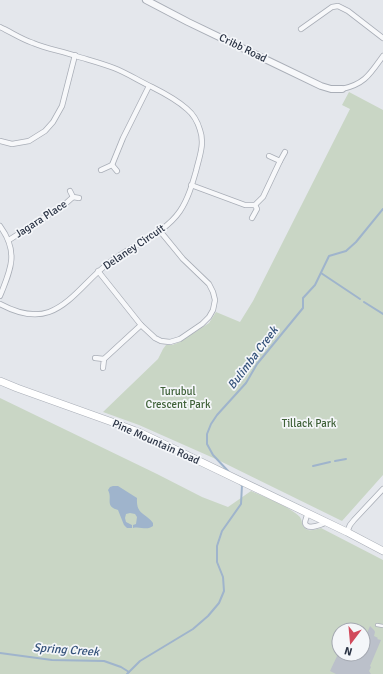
<svg xmlns="http://www.w3.org/2000/svg" width="383" height="674" font-family="Signika,sans-serif">
	<rect width="100%" height="100%" fill="#e4e7ec"/>
	<g fill="#c9d6c5" fill-rule="evenodd">
		<path d="M349,92L383,110V475L342,521L218,460L139,425L103,412L158,359L163,349L166,345H172L180,342L209,323L216,312L240,322L253,301L350,109L342,105Z"/>
		<path d="M0,398L157,474L202,497L228,507L251,491C264,497 288,506 299,516C303,520 301,526 306,529C310,532 316,529 321,528L383,560V674H0ZM339,630H363V654H339Z"/>
	</g>
	<path fill="#9fb4cc" d="M113,486H118L137,498C136,515 145,512 153,523V526C147,531 140,526 133,528V525L136,524L137,517L135,514L130,513L126,514L125,518L126,522L132,525V528H127L124,525L118,510C104,506 113,499 108,490L110,487Z"/>
	<g fill="none" stroke-linecap="round" stroke-linejoin="round">
		<g stroke="#9fb4cc" stroke-width="2">
			<path d="M321,273L360,299"/>
			<path d="M364,302L383,314"/>
			<path d="M335,461L346,459"/>
			<path d="M313,466L330,462"/>
			<path d="M229,472L213,455L207,444V434L211,424L217,415L246,383L257,364L303,308V298L315,285L329,256L346,251L356,242L383,209"/>
			<path d="M0,653L52,660L104,661L121,667L129,672"/>
			<path d="M127,674L140,661L193,629L208,616L219,603L224,591L223,577L217,562V546L222,531L241,504L242,485L240,484"/>
		</g>
	</g>
	<path fill="#bbc0ca" d="M370,626L374,630L375,632L374,636L378,638L377,639L381,640L370,666L371,667L369,671L371,674H336L330,671L338,654H363V631L367,633Z"/>
	<g fill="none" stroke-linecap="round" stroke-linejoin="round">
		<defs>
			<path id="service" d="M377,625L383,626"/>
			<g id="minor">
				<path d="M0,27C11,32 21,39 33,43C47,49 62,51 76,56C89,60 101,63 114,68C127,73 139,81 152,87C164,93 177,100 187,109C193,114 198,123 200,130C205,144 199,158 196,171C192,185 188,199 180,211C163,236 128,246 105,266C87,280 71,304 49,312C32,318 15,312 0,304"/>
				<path d="M301,29L332,7L338,6L348,11L383,38"/>
				<path d="M342,89C365,84 370,74 383,56"/>
				<path d="M0,141L12,144L29,141L45,131L53,122L62,106L75,55"/>
				<path d="M269,156L280,161L285,152"/>
				<path d="M112,165L123,138L149,86"/>
				<path d="M101,170L112,165L117,171"/>
				<path d="M191,185L245,205H255L263,197L280,161"/>
				<path d="M70,191L73,197L79,198"/>
				<path d="M252,218L257,209L255,205"/>
				<path d="M0,226C19,252 11,269 0,296"/>
				<path d="M9,240L64,205L73,197"/>
				<path d="M98,271L141,325L155,338L161,341L170,342L180,339L202,324L209,317L213,310L215,300L213,292L209,284L183,259L160,231"/>
				<path d="M95,358L104,359L103,368"/>
				<path d="M104,359L141,325"/>
				<path d="M308,513C307,516 305,520 305,523C307,531 323,524 327,522"/>
				<path d="M347,532L350,525L354,520L383,489"/>
			</g>
			<path id="tertiary" d="M146,0L188,22L321,86L331,89H342"/>
			<path id="secondary" d="M0,381L17,388L112,422L141,433L347,532L383,551"/>
		</defs>
		<use href="#service" stroke="#a9aeb7" stroke-width="4"/>
		<use href="#minor" stroke="#a9aeb7" stroke-width="6"/>
		<use href="#tertiary" stroke="#a9aeb7" stroke-width="8"/>
		<use href="#secondary" stroke="#a9aeb7" stroke-width="8"/>
		<use href="#service" stroke="#f7f8fa" stroke-width="2.5"/>
		<use href="#minor" stroke="#f7f8fa" stroke-width="4.5"/>
		<use href="#tertiary" stroke="#f7f8fa" stroke-width="6"/>
		<use href="#secondary" stroke="#fff" stroke-width="7"/>
	</g>
	<g text-anchor="middle" dominant-baseline="central" stroke-width="3.5" stroke-linejoin="round" paint-order="stroke">
		<g font-size="11" fill="#2b3445" stroke="#f4f6f9">
			<text transform="translate(243 48) rotate(26)">Cribb Road</text>
			<text transform="translate(41 219) rotate(-33)">Jagara Place</text>
			<text transform="translate(134 247) rotate(-34)">Delaney Circuit</text>
			<text transform="translate(156 442) rotate(24)">Pine Mountain Road</text>
		</g>
		<g font-size="11" fill="#3f6138" stroke="#f4f6f9">
			<text x="178" y="391">Turubul<tspan x="178" dy="13">Crescent Park</tspan></text>
			<text x="309" y="423">Tillack Park</text>
		</g>
		<g font-size="12" font-style="italic" fill="#34527a" stroke="#f4f6f9">
			<text transform="translate(253 358) rotate(-53)">Bulimba Creek</text>
			<text transform="translate(66 650) rotate(4)">Spring Creek</text>
		</g>
	</g>
	<g transform="translate(351 642) rotate(196)"><circle r="19" fill="#f4f6f9" stroke="#a4a8b1"/>
	<path d="M0-3L7 15L0 10L-7 15Z" fill="#d1495b"/>
	<text y="-6" font-size="11" font-weight="bold" text-anchor="middle" fill="#2b3445">N</text>
	</g>
</svg>
